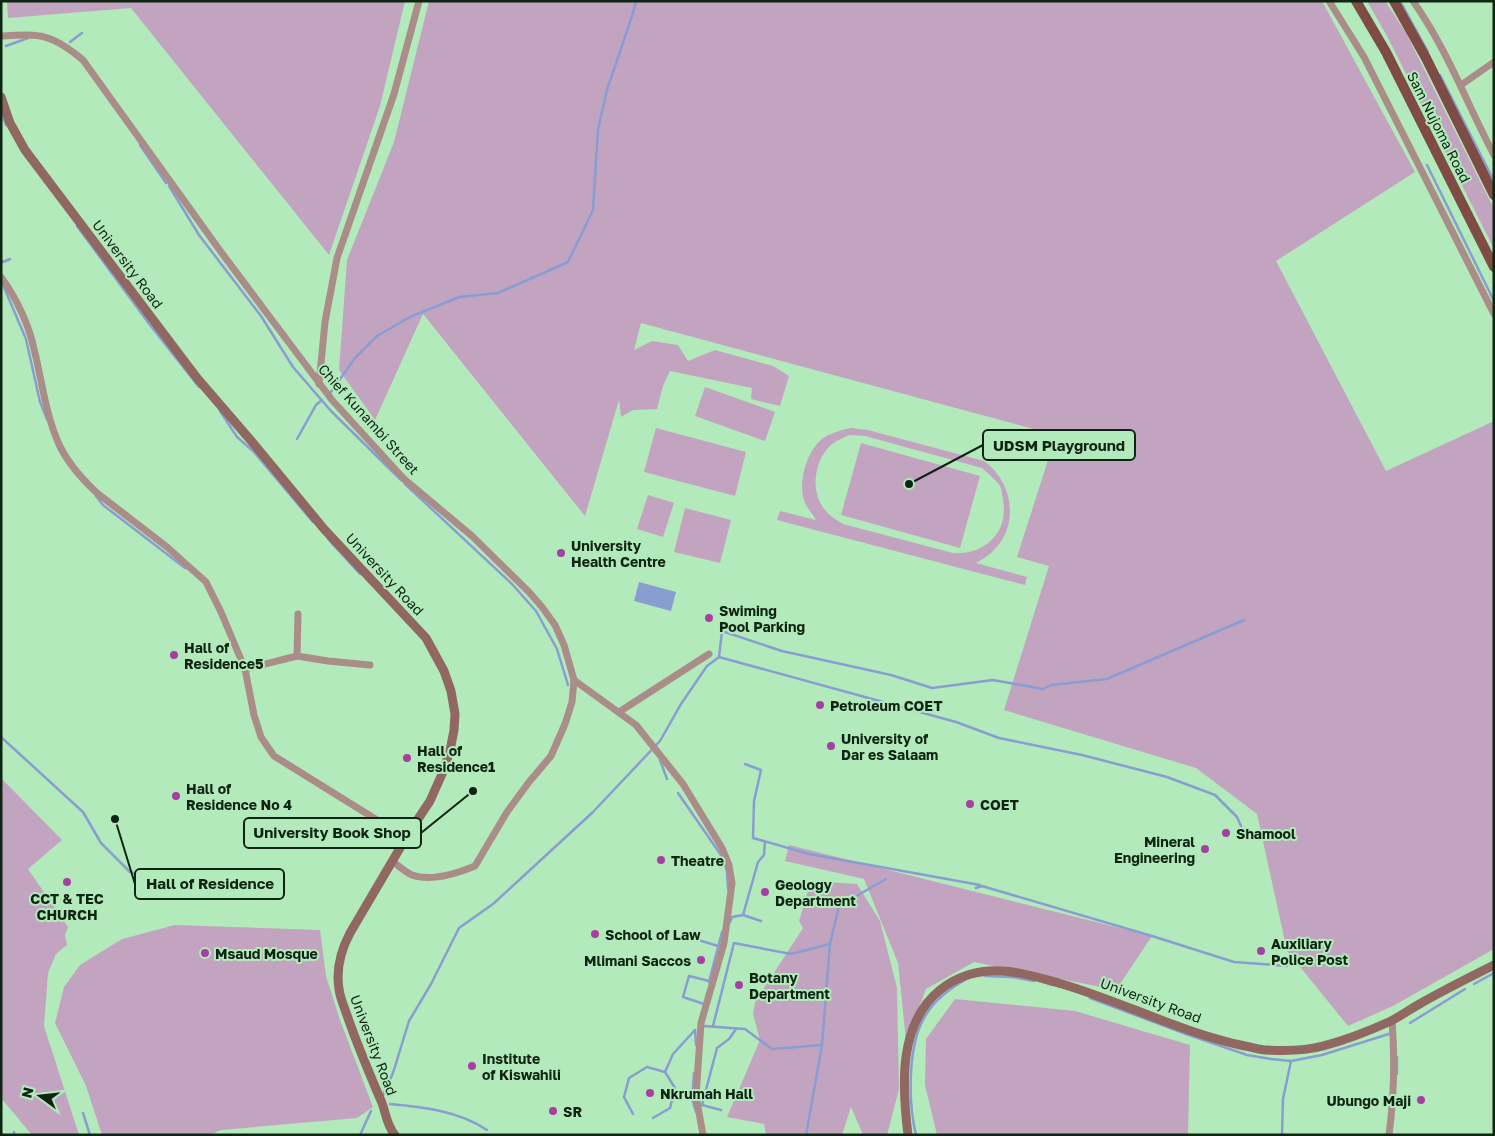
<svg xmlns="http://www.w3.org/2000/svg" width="1495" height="1136" font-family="'Golos Text',sans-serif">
	<rect width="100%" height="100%" fill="#b3eabc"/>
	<g fill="#c3a4c0" fill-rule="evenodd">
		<path d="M7,1H405L380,106L329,255L131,8L8,18Z"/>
		<path d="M429,1H1322L1415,172L1276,261L1386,471L1494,421V949L1393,1006L1348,1026L1287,951L1257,814L1196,768L1004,710L1049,566L1017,557L1056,435L641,323L634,350L652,341L678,345L688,361L715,350L773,366L789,376L780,406L751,399L752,388L670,371L663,386L657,409L633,410L621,417L619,400L585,516L423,314L375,420L339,370L347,260L394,142Z"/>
		<path d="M1367,1H1385L1406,33L1494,209V249L1387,36Z"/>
		<path d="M705,387L775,412L765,441L695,416Z"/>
		<path d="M656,428L746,452L735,496L644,472Z"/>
		<path d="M851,428L868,430L984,461C1012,481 1020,523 995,549C990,555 983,559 976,563L1027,577L1025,585L777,520L780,511L816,520C813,514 806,507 804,500C798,481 807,451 822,439C830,433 842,430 851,428ZM849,435L865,436L982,468C988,474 997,480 1001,488C1002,491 1002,496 1003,500C1009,533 984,555 953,553L843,524C839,521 834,519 830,515C809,497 812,462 832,444C837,440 844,438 849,435Z"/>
		<path d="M861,443L980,476L960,548L841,515Z"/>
		<path d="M648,495L674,503L663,537L637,529Z"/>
		<path d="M685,508L731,520L720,563L674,552Z"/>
		<path d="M1,778L62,840L28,869L68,927L65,935L67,945L56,954L48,973L44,1026L79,1135H32L1,1098Z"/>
		<path d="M789,845L1152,936L1116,990L974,962L926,989L906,1041L898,963L864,879L785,861Z"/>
		<path d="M811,881L857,884L880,921L897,988L899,1089L887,1135H863L851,1107L842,1135H766L764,1124L727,1117L760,1040L753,1014L755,1002L803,928L799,921Z"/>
		<path d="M175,925L320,930L326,976L340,1020L373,1107L357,1118L221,1130L210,1135H102L86,1086L55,1023L64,987L80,965L122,939Z"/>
		<path d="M955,999L1075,1011L1190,1045L1188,1135H937L925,1085L926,1039Z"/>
	</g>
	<path fill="#8a9dd1" d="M639,582L676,592L671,611L634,601Z"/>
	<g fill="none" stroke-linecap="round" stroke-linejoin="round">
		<g stroke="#8a9dd1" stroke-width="2.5">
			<path d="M1400,1L1428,52"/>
			<path d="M70,42L82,33"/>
			<path d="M6,46L28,38"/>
			<path d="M1440,75L1494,181"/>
			<path d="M2,114L6,125"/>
			<path d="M140,145L166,183"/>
			<path d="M1427,165L1494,301"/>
			<path d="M169,186L199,235L261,316L293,367L331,411L401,480"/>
			<path d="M77,226L150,325L199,387"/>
			<path d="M1,260L3,262L10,259"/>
			<path d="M3,285L26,339L40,402L47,419"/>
			<path d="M331,392L355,358L377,336L410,317L459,297L498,293L568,262L593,210L598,129L607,90L633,13L636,1"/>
			<path d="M220,411L237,437L253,451L313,522"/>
			<path d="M297,439L316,405L322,400"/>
			<path d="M405,484L512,584L536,611L557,649L568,685"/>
			<path d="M96,496L103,505L185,568"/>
			<path d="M328,539L360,574"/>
			<path d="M719,657L956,722L999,738L1082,755L1167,777L1215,795L1237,817L1241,826"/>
			<path d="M1,737L83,812L101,843L130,872L162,881"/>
			<path d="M660,760L667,779"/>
			<path d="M745,764L761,770L754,801L753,838L809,854L980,885"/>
			<path d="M678,793L723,858L727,872L728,889"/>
			<path d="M976,888L982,886L1152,936L1234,962L1287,966"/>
			<path d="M761,921L743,915L758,862L764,855L765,841"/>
			<path d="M730,922L732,917L743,915"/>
			<path d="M692,938L718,946"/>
			<path d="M985,976L1012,977L1034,981"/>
			<path d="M709,982L722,932"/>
			<path d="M1474,984L1494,973"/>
			<path d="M1090,998L1186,1034L1247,1055L1271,1059L1291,1061L1322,1055L1392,1033"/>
			<path d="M704,1004L683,997L689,976L709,981"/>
			<path d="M1410,1023L1465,989"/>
			<path d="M704,1026L745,1029L772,1049L822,1045"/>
			<path d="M713,1026L734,943L791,954L830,944"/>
			<path d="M695,1030L696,1045"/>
			<path d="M1397,1057V1074"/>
			<path d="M665,1072L673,1054L695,1030"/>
			<path d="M694,1073L692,1099L696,1112"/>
			<path d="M383,1095L393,1073L409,1021L431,984L459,928L493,904L593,812L660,741L681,704L707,666L719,657L722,631L782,651L891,675L932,688L993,680L1043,689L1051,685L1107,679L1244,620"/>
			<path d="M390,1104C423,1107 459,1111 487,1130"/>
			<path d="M721,1110L702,1105L717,1048L729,1039L736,1029"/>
			<path d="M83,1113L90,1135"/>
			<path d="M633,1114L624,1097L629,1078L647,1067L665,1072L675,1088L670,1108L653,1118"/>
			<path d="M14,1135V1132"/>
			<path d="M360,1135L371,1111"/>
			<path d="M806,1135L822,1045L830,944L839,906L886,879"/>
			<path d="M916,1135C908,1102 907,1042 927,1013C936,999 951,988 965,980"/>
			<path d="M1282,1135L1283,1099L1291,1061"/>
		</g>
		<g stroke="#aa8d88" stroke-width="7">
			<path d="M1329,1L1364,57L1494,314"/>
			<path d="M1413,1C1447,49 1467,104 1494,155"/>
			<path d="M1,36C41,34 51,33 83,60L221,252L332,400L404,479L472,536L529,592L542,607L555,625L564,645L574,680L572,702L565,724L551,756L529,782L507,812L475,866C458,873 431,882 412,875C405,872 399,866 392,861"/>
			<path d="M1461,85L1494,62"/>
			<path d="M1,277C16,297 29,325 34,349C42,380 45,412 58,442C66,461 82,479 97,493L167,547L206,582L221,612L245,669L254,715L261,737L274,756L406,838"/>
			<path d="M319,384L325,322L337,258L394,94L419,1"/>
			<path d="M297,656L298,614"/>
			<path d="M245,669L297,656L328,661L370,665"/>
			<path d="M574,680L636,725L683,784L722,848L729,865L732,883L724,943L701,1023L696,1096L703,1135"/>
			<path d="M619,712L709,654"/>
			<path d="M1389,1135C1394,1097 1395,1058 1392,1020"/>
		</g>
		<g stroke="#916761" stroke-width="9">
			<path d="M1,97L10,123L25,150L197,378L253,443L324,529L426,638L444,671L451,691L455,714L454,730L450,751L442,774L430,801L410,831L350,933C341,950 336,970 339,989C340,998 345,1009 348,1018C358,1047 370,1075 382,1103C386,1114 387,1126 395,1135"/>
			<path d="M908,1135C902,1086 898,1024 940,990C957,976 980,969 1003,971C1023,972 1043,979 1062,984C1123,1002 1182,1033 1245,1046C1252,1047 1260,1050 1267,1050C1286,1051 1305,1051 1323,1046C1346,1040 1369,1031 1391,1021C1402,1015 1412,1008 1423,1002C1446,989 1470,977 1494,965"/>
		</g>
		<g stroke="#7e4c45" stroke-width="10">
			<path d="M1356,1L1386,52L1494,267"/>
			<path d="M1394,1L1426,58L1494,195"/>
		</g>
	</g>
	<g fill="#a63fa2" stroke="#b3eabc" stroke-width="2">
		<circle cx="561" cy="553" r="5"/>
		<circle cx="709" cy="618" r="5"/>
		<circle cx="174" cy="655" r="5"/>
		<circle cx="820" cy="705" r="5"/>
		<circle cx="831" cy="746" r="5"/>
		<circle cx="407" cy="758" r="5"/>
		<circle cx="176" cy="796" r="5"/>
		<circle cx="970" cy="804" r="5"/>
		<circle cx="1226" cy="833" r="5"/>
		<circle cx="1205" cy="849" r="5"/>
		<circle cx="661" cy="860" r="5"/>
		<circle cx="67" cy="882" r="5"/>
		<circle cx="765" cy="892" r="5"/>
		<circle cx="595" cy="934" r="5"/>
		<circle cx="1261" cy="951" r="5"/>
		<circle cx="205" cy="953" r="5"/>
		<circle cx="701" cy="960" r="5"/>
		<circle cx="739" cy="985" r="5"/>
		<circle cx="472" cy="1066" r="5"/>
		<circle cx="650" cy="1093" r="5"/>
		<circle cx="1421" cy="1100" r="5"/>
		<circle cx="553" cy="1111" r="5"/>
	</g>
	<g text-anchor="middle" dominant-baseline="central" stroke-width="4" stroke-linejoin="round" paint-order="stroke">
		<g font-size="14" fill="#0f2413" stroke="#b3eabc">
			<text transform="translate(1439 127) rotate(63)">Sam Nujoma Road</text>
			<text transform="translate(128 264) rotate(53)">University Road</text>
			<text transform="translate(369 419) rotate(48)">Chief Kunambi Street</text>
			<text transform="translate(385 574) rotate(47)">University Road</text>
			<text transform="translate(1151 1000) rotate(20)">University Road</text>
			<text transform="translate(374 1045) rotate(69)">University Road</text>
		</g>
		<g font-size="14" font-weight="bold" fill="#0f2413" stroke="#b3eabc" text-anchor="start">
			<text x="571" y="545">University<tspan x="571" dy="16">Health Centre</tspan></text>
			<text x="719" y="610">Swiming<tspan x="719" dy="16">Pool Parking</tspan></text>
			<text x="184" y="647">Hall of<tspan x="184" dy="16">Residence5</tspan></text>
			<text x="830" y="705">Petroleum COET</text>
			<text x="841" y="738">University of<tspan x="841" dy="16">Dar es Salaam</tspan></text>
			<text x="417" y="750">Hall of<tspan x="417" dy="16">Residence1</tspan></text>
			<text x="186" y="788">Hall of<tspan x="186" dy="16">Residence No 4</tspan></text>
			<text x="980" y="804">COET</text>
			<text x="1236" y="833">Shamool</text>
			<text x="1195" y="841" text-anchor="end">Mineral<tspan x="1195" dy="16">Engineering</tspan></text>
			<text x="671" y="860">Theatre</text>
			<text x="775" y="884">Geology<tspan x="775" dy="16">Department</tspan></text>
			<text x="67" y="898" text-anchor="middle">CCT &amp; TEC<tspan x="67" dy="16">CHURCH</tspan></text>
			<text x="605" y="934">School of Law</text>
			<text x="1271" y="943">Auxiliary<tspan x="1271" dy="16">Police Post</tspan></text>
			<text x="215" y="953">Msaud Mosque</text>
			<text x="691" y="960" text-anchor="end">Mlimani Saccos</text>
			<text x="749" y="977">Botany<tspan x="749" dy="16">Department</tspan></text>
			<text x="482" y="1058">Institute<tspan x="482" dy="16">of Kiswahili</tspan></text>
			<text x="660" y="1093">Nkrumah Hall</text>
			<text x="1411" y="1100" text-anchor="end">Ubungo Maji</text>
			<text x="563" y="1111">SR</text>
		</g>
	</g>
	<path fill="none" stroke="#0f2413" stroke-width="2" d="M909 484L983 445M473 791L421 833M115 819L135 884"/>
	<g fill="#0f2413" stroke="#b3eabc" stroke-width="2">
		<circle cx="909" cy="484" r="5"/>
		<circle cx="473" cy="791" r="5"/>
		<circle cx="115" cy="819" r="5"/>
	</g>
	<g fill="#b3eabc" stroke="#0f2413" stroke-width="2">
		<rect x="983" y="430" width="152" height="30" rx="5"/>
		<rect x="244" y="818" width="177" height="30" rx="5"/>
		<rect x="135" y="869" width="149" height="30" rx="5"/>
	</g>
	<g font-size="15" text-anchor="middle" font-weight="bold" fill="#0f2413">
		<text x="1059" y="451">UDSM Playground</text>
		<text x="332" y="838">University Book Shop</text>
		<text x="210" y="889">Hall of Residence</text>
	</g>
	<rect width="1495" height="1136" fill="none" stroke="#0f2413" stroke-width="5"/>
	<g transform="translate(40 1096) rotate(285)" stroke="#b3eabc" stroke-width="4" paint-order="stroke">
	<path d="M0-4L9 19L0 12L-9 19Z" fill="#0f2413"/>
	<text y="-8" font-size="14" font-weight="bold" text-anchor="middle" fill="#0f2413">N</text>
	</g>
</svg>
